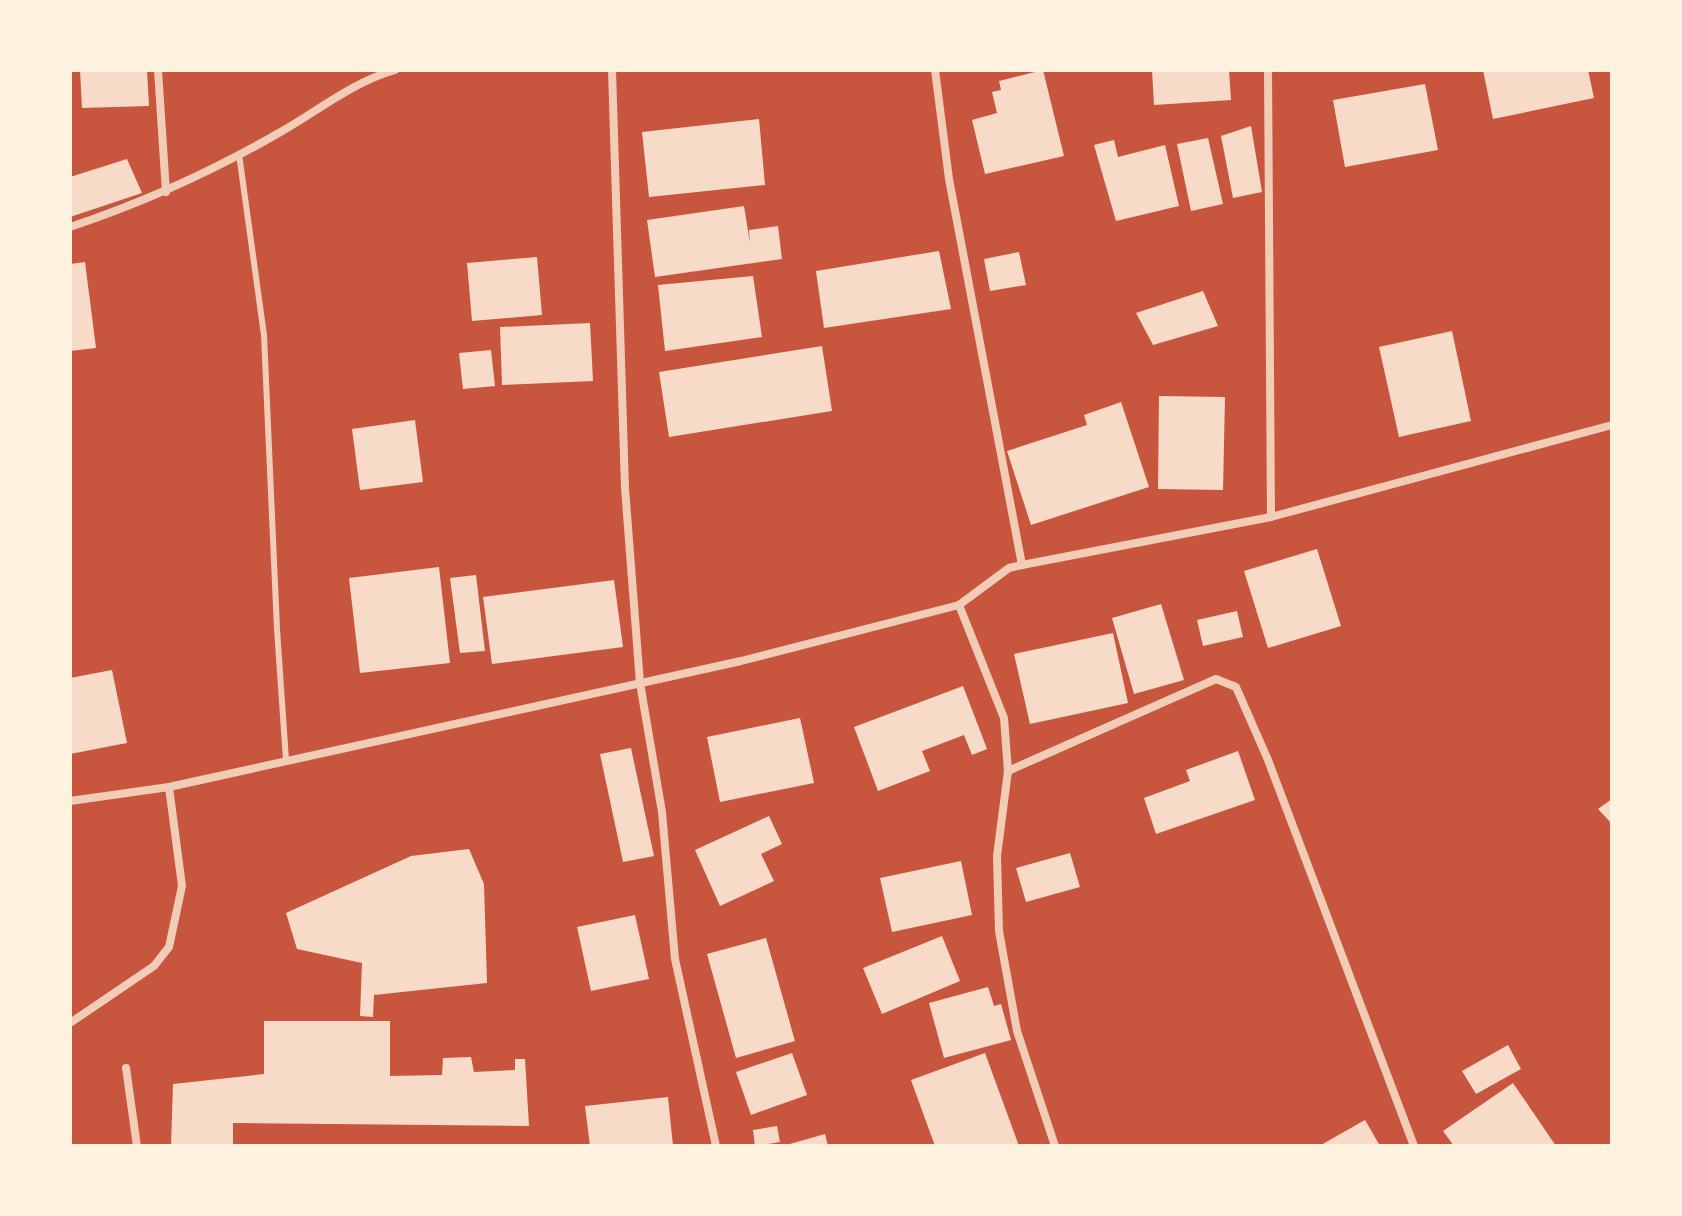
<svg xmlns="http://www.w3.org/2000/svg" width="1682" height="1216" font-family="'Sofia Sans Condensed',sans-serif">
	<rect width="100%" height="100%" fill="#c8553d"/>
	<g fill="#f7dbc8">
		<path d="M80,70H147L149,106L82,108Z"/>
		<path d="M1043,70L1064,156L985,174L972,120L997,113L992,92L1001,90L999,81Z"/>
		<path d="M1152,70H1229L1231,100L1154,105Z"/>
		<path d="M1483,70H1588L1594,98L1493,119Z"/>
		<path d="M1425,84L1438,150L1345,167L1333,100Z"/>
		<path d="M759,119L765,185L649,197L642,132Z"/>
		<path d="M1251,126L1262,192L1233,198L1221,136Z"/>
		<path d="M1208,138L1223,204L1191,211L1177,144Z"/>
		<path d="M1114,140L1118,157L1165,145L1179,206L1116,221L1094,145Z"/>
		<path d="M127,159L142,193L70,217V177Z"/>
		<path d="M744,206L750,243L749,230L778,226L782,259L655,277L647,220Z"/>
		<path d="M939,251L951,309L824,328L816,271Z"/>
		<path d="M1019,252L1026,285L990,291L984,259Z"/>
		<path d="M537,257L542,315L472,321L467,263Z"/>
		<path d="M85,262L96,348L70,351V264Z"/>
		<path d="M753,276L762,337L665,351L658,285Z"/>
		<path d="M1203,291L1218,326L1153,345L1136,313Z"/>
		<path d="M590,323L593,381L502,385L500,327Z"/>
		<path d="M1452,331L1471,421L1399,437L1379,347Z"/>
		<path d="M822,346L832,411L669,437L659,372Z"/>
		<path d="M491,350L495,386L463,389L459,353Z"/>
		<path d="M1159,396L1225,397L1223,490L1158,489Z"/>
		<path d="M1121,402L1149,487L1031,525L1007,451L1087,425L1084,415Z"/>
		<path d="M415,420L423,482L360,490L352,429Z"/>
		<path d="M1317,549L1341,626L1268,648L1244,571Z"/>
		<path d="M439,567L450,663L360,673L349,578Z"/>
		<path d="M476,575L485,651L460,653L450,578Z"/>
		<path d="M614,580L623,647L492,664L483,597Z"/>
		<path d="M1161,604L1184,680L1134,694L1112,618Z"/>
		<path d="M1237,611L1243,637L1203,646L1197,620Z"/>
		<path d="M1113,633L1128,703L1030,724L1014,654Z"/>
		<path d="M112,670L127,743L70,754V678Z"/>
		<path d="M963,686L987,749L972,755L964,735L922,751L930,771L878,791L854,727Z"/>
		<path d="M800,718L814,783L720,802L707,737Z"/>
		<path d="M631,748L654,856L623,862L600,754Z"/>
		<path d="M1238,751L1255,800L1156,834L1144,798L1190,781L1186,770Z"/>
		<path d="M1612,799V824L1598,809Z"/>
		<path d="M769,816L782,844L761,854L774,881L720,906L695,850Z"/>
		<path d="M469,849L484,884L487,983L374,995L373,1017L360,1016L362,963L297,949L286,913L411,856Z"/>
		<path d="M1070,853L1080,887L1026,902L1016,868Z"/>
		<path d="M961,861L972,915L892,932L880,878Z"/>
		<path d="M635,915L649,979L591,991L577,927Z"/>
		<path d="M942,936L960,981L882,1014L863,968Z"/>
		<path d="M766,938L795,1041L736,1058L707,954Z"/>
		<path d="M988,987L994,1006L1001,1004L1011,1040L944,1058L929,1003Z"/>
		<path d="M264,1021H390V1076L442,1075L443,1058L471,1057L474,1072L515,1070V1059H525L529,1126L233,1123V1146H171L173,1084L264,1074Z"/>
		<path d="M1508,1045L1521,1069L1476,1094L1462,1071Z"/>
		<path d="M792,1053L807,1095L751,1115L736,1072Z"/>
		<path d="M985,1053L1019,1146H935L911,1080Z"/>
		<path d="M1513,1083L1556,1146H1454L1443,1131Z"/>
		<path d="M668,1097L673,1146H590L585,1106Z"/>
		<path d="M1365,1120L1380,1146H1319Z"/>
		<path d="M777,1126L780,1142L755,1146L753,1130Z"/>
		<path d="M825,1134L828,1146H786V1145Z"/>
	</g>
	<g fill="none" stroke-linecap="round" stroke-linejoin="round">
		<path stroke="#f1ccb7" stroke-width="6" d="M239,154L264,335L277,629L286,760"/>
		<g stroke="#f1ccb7" stroke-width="8">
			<path d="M158,70L166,192"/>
			<path d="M612,70L625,488L640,683L662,812L675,959L716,1146"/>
			<path d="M935,70L949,179L1022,565"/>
			<path d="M1268,70L1271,517"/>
			<path d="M70,227C142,203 211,172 277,134C317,112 350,83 395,70"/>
			<path d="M959,605L1004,718L1008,771L997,856L999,931L1017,1031L1055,1146"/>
			<path d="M1008,771L1216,679L1236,687L1268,760L1414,1146"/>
			<path d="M70,801L169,787L741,661L959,605L1009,568L1022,565L1271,517L1612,425"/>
			<path d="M70,1023L154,966L169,947L182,886L169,787"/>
			<path d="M126,1068L137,1146"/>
		</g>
	</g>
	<rect width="1682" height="1216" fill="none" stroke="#fff3e0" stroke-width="144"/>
</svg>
